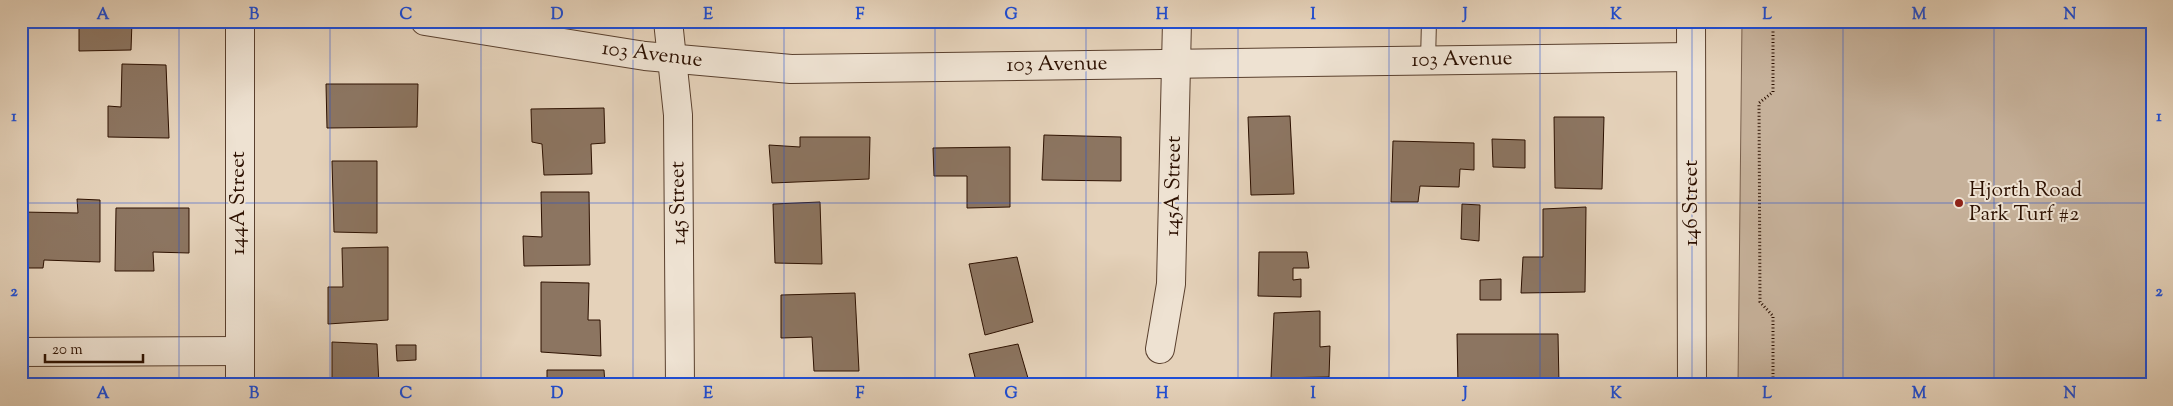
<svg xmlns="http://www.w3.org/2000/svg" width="2173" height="406" font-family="'Sorts Mill Goudy',serif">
	<rect width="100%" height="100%" fill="#e5d2ba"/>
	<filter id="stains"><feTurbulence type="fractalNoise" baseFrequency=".004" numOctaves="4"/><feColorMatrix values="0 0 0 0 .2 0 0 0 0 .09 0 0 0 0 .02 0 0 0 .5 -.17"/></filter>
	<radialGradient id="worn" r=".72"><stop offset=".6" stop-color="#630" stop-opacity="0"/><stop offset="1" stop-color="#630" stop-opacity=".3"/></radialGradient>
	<path fill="#c6b19a" stroke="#79604d" d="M1742,21H2152V385H1738Z"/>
	<g fill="#8c7561" stroke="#2c1000">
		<path d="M79,21H132L131,50L79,51Z"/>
		<path d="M122,64L166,65L169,138L108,137V106L121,107Z"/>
		<path d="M326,84H418L417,127L327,128Z"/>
		<path d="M604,108L605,143L591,144L592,174L544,175L542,144L532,142L531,109Z"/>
		<path d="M1290,116L1294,194L1251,195L1248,117Z"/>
		<path d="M1554,117H1604L1602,189L1555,188Z"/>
		<path d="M1044,135L1121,137V181L1042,180Z"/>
		<path d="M800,137H870L869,179L772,183L769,145L800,147Z"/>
		<path d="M1492,139L1525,140V168L1493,167Z"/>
		<path d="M1393,141L1474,143V170L1460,169L1459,187L1420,186L1418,202H1391Z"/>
		<path d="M1010,147V207L967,208V176H934L933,148Z"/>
		<path d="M332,161H377V233L334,232Z"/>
		<path d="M541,192H589L590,265L524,266L523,236L542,237Z"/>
		<path d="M77,199L100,200V262L44,260L43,268H21V212L78,213Z"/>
		<path d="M820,202L822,264L775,263L773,204Z"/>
		<path d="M1462,204L1480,205L1479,241L1461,239Z"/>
		<path d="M1586,207L1585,292L1521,293L1523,257H1543V209Z"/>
		<path d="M116,208H189V253L153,252L154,271H115Z"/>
		<path d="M388,247V320L328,324V287H343L342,248Z"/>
		<path d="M1259,252H1307L1309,268H1293V280L1301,279V297L1258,296Z"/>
		<path d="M1017,257L1033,322L985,335L969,264Z"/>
		<path d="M1501,279V300H1480V280Z"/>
		<path d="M541,282L589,283L588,320H600L601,356L541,352Z"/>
		<path d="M855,293L859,371H814L812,337L781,338V295Z"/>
		<path d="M1320,311V347L1330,346L1329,377L1271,378L1274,313Z"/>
		<path d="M1457,334H1558L1559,385H1458Z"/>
		<path d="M332,342L377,344L379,385H327V383H332Z"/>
		<path d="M1018,344L1030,385H977L969,354Z"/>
		<path d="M396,345H416V360L397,361Z"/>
		<path d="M547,370H604L605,385H547Z"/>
	</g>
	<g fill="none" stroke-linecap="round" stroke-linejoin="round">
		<defs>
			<path id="service" d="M1428,60L1429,21"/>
			<g id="minor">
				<path d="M425,21L645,56L791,69L1691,57"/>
				<path d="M668,21L678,115L680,385"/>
				<path d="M1691,21L1692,385"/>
				<path d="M1160,349L1171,284L1177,21"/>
				<path d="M21,352L240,351"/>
				<path d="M240,385V21"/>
			</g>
		</defs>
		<use href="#service" stroke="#5a402e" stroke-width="16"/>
		<use href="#minor" stroke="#5a402e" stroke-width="30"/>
		<path stroke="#2c1000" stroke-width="3" stroke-dasharray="1 2.5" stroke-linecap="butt" d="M1773,21V92L1759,103L1760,302L1773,316V385"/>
		<use href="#service" stroke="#eee2d2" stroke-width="14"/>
		<use href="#minor" stroke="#eee2d2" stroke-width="28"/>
	</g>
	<path fill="none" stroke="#1d4ed8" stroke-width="1" stroke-opacity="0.55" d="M179,21V385M330,21V385M481,21V385M633,21V385M784,21V385M935,21V385M1086,21V385M1238,21V385M1389,21V385M1540,21V385M1692,21V385M1843,21V385M1994,21V385M21,203H2152"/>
	<circle fill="#8f2418" stroke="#eee2d2" stroke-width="2" cx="1959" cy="203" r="5"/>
	<g text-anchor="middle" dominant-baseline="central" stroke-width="4" stroke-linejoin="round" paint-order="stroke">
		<g font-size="21" fill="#2c1000" stroke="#eee2d2">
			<text transform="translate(652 55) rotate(7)">103 Avenue</text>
			<text transform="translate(1462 60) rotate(-1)">103 Avenue</text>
			<text transform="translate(1057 65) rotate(-1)">103 Avenue</text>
			<text transform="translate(1174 186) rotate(-89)">145A Street</text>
			<text transform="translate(239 203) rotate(-90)">144A Street</text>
			<text transform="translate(679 203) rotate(-91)">145 Street</text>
			<text transform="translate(1692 203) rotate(-90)">146 Street</text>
		</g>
		<g font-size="21" fill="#2c1000" stroke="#eee2d2" text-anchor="start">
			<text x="1969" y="191">Hjorth Road<tspan x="1969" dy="24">Park Turf #2</tspan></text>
		</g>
	</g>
	<rect width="2173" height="406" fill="none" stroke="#e5d2ba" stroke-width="55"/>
	<path d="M45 354v8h98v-8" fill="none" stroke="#2c1000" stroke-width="2.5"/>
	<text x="52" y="354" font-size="15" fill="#2c1000" stroke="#eee2d2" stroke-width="4" paint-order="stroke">20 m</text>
	<rect x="28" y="28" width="2118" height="350" fill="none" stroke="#1d4ed8" stroke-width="2"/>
	<g font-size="16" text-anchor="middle" font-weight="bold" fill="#1d4ed8">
		<text x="103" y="19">A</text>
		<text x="254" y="19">B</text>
		<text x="406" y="19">C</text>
		<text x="557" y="19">D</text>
		<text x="708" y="19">E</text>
		<text x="860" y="19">F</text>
		<text x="1011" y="19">G</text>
		<text x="1162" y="19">H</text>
		<text x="1313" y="19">I</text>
		<text x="1465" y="19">J</text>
		<text x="1616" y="19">K</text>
		<text x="1767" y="19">L</text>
		<text x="1919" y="19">M</text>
		<text x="2070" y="19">N</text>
		<text x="14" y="121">1</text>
		<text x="2159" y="121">1</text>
		<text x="14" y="296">2</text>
		<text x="2159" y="296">2</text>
		<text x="103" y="398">A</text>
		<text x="254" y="398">B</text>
		<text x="406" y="398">C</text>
		<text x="557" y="398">D</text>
		<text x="708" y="398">E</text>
		<text x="860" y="398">F</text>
		<text x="1011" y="398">G</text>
		<text x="1162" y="398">H</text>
		<text x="1313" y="398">I</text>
		<text x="1465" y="398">J</text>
		<text x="1616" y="398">K</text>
		<text x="1767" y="398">L</text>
		<text x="1919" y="398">M</text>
		<text x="2070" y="398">N</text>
	</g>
	<rect width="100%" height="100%" filter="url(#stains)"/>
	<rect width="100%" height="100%" fill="url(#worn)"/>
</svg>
